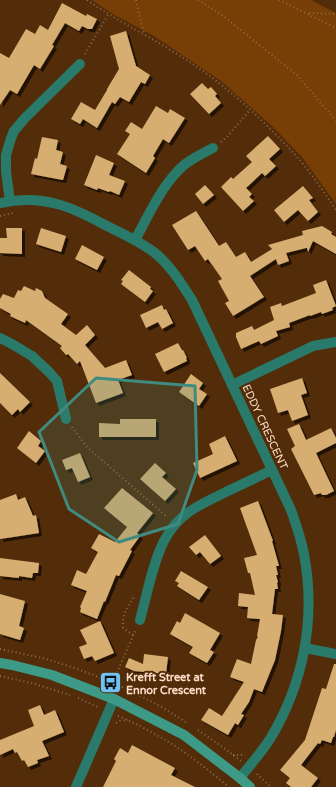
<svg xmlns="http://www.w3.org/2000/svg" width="336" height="787" font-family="'Varela Round',sans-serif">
	<defs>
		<filter id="shadow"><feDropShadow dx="3" dy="3" stdDeviation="0" flood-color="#0009"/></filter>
	</defs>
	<rect width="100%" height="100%" fill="#532c09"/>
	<path fill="#773e05" d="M92,0H311L336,13V204L302,157L272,126L221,81L154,36L111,13Z"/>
	<g fill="#d6ae71" filter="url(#shadow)">
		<path d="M62,3L86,16L87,14L97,19L92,29H88L82,26L79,31L65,23L52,45L54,46L40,69L34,65L17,94L10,90L0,105V53L9,58L26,29L35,34L40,25L48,30Z"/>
		<path d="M126,31L136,66L150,75L145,84L141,82L129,102L120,97L115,104L112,102L97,128L83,119L80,124L71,119L81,102L95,110L107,90V89L119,69L110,36Z"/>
		<path d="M202,83L208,89L211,87L217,94L215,96L221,103L209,114L190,94Z"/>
		<path d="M156,106L168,113L170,109L185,118L169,143L163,139L153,156L155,158L146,173L117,154L130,134L125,131L131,122L142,129Z"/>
		<path d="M268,136L280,149L269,159L276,166L265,176L262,173L246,188L252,194L249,197L254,201L243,211L221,187L231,177L233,179L252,162L246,156Z"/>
		<path d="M42,137L58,140L56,150L63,152L60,164L67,166L63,180L31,174L35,158L37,159Z"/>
		<path d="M96,155L114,163L109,175L125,181L119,195L110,191L109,192L98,188L97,190L84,185Z"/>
		<path d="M205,185L214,195L203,204L195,194Z"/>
		<path d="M303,186L313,198L309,200L318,212L308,221L298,210L284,222L274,210Z"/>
		<path d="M196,211L219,246L226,242L236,257L245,252L251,262L272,249L268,245L303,235L302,231L322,226L332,232L331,234L336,237V254L313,241L308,252L307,248H306L286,253L289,261L278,265L276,259L250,276L264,297L233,316L225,303L229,301L218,281L222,279L208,259L205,261L195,246L188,250L172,225Z"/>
		<path d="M6,228H22V254L0,253V238H7Z"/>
		<path d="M41,228L66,236L61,252L36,244Z"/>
		<path d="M82,245L104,257L97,270L75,259Z"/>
		<path d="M129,270L151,287L150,289L153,291L145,302L121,284L123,281L121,280Z"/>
		<path d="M326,280L336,306L332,308L333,310L322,314L321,312L310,316V315L289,323L290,327L276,331L278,336L261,344L259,341L241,349L236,337V333L252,326L254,330L274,320L270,307L281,303L282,306L316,293L313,285Z"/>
		<path d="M24,286L35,291L36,288L42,291L45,298L68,314L61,324L76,335L87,325L95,335L85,345L105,368L126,360L132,375L118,380L123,393L96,403L80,361L77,364L68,354L66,355L60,348L62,346L26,320L25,323L10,316L11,314L0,308V299L3,294L14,298L18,290L21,291Z"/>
		<path d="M162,305L164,310L166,309L173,323L162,329L158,322L146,328L140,315Z"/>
		<path d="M178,343L182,350H183L187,358H186L187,361L164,372L155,354Z"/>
		<path d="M0,373L30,402L20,412L18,409L12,415L0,403Z"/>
		<path d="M191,374L203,383L199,389L207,394L199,406L179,392Z"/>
		<path d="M302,378L307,393L301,395L308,415L292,421L288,410L278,413L270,389Z"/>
		<path d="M120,419H156V437H99V423L120,424Z"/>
		<path d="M299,424L306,440L331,428L336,438V443L316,453L334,491L326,495H322L321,493L314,495L291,449L295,446L287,429Z"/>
		<path d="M29,431L41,441L38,446L45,451L36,463L17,448Z"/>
		<path d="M225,436L237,461L200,478L193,463L213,454L209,444Z"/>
		<path d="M80,453L90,477L78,482L72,468L66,470L62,460Z"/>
		<path d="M155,463L166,473L162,477L176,489L165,501L140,479Z"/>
		<path d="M122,488L153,513L137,533L140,536L130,550L132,551L119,576L116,575L105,602L104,601L97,619L80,612L81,608L80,607L87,591L71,585L77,570L86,574L98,552L91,548L99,534L115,542L127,527L104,508Z"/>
		<path d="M16,494L18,500L25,497L33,516L36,515L39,533L0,539V500Z"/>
		<path d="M258,501L273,541H272L279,566H276L278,575H276L278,582L277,583L278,589H275L272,614L283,615L281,631L275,660L262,692L254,689L249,702L241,714L244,715L238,725L235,723L228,735L201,720L209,708L222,716L244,682L230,677L237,659L251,664L256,640L258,637L257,636L260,619L247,618L248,607L238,606L239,593L255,595L250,573H248L244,558L257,555L240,508Z"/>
		<path d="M205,535L221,556L210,564L200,552L196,555L189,547Z"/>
		<path d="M0,558L39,563L38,573H33L32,578L19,576V578L0,576Z"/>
		<path d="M181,571L208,587L199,600L177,586L179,583L175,581Z"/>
		<path d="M0,594L25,601L19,626L24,628L20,640L0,634Z"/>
		<path d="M185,613L220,633L210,650L214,652L207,663L189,653L193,647L170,634L177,621L180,623Z"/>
		<path d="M100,621L114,653L95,661L92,656L84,659L79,647L87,644L80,630Z"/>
		<path d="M144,654L168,657L166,674L134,671L125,667L129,658L143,664Z"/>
		<path d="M334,664H336V730L334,737H333L331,743L322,740L320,744L318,743L301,765L318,778L311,787H291L286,783L290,778L280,770L305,740L322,688L326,689Z"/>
		<path d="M40,705L44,715L55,710L64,732L42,741L49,756L37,760L38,763L28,767L24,760L22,761L17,752L15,753L13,749L0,755V740L34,726L28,710Z"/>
		<path d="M132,745L175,768L171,775L195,787H103L116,761L114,759L120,748L128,753Z"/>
	</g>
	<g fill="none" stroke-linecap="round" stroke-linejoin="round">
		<g stroke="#906b4d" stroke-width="2" stroke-dasharray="1 3" stroke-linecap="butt">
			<path d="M87,0C120,23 157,40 191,63C231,89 266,123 298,158C312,174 324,192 336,210"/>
			<path d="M136,0L144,34"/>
			<path d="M198,0L222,15L298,76L336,121"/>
			<path d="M279,0L336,28"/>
			<path d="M309,13L336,14"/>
			<path d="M85,54L108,15"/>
			<path d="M221,142L226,138L250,110"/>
			<path d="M0,216L13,213"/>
			<path d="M72,427L87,447L167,517"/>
			<path d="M133,635L123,628C122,614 127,608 134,597"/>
			<path d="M0,649C14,652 28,655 42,658C92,672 144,694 187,723"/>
			<path d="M0,676L35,684L70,695"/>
			<path d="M111,683L116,675L136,629"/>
			<path d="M78,698L100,708"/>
			<path d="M118,716C135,723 152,732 167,741C189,754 209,771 229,787"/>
			<path d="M116,723L120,721L128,720"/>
			<path d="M198,730L228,751L241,761"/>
			<path d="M233,755H244"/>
			<path d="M257,774L271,787"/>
		</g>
		<g stroke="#297a6a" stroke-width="10">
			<path d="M10,201L6,172V155L11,138L14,131L25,118L80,64"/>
			<path d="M0,203C19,199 39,199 57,204C77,209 95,220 113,229C127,236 142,243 155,253C171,266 181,283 192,300L291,510C296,524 301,539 304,554C316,618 304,683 270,739C261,753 250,765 240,778"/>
			<path d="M135,240C149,215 162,184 184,165C193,158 203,153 213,148"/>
			<path d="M0,338L12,344L32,356L49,372L57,381L66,419"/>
			<path d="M232,385L313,346L336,342"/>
			<path d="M140,620C147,595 152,565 164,541C178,513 201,504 228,491C243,484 257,477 272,470"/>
			<path d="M305,648L336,654"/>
			<path d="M76,787L114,699"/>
		</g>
		<path stroke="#3c9a86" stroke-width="10" d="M0,663L12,665L52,675L114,699L184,735L240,778L250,787"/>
	</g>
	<path fill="#3f8b80" fill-opacity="0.2" stroke="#3f8b80" stroke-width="3" stroke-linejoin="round" d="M96,378L195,386L197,470L178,524L119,542L69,509L39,432Z"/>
	<defs>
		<symbol id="bus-square" viewBox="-11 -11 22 22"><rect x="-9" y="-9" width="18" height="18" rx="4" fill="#6fc2f4" stroke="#532c09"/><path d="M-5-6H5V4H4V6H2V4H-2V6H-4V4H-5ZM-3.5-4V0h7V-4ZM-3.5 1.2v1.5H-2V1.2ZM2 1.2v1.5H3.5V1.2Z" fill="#111"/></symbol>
	</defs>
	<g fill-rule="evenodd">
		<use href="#bus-square" x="98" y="670" width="25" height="25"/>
	</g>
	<g text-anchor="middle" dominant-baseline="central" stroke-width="4" stroke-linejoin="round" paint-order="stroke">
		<g font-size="11" fill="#fedec8" stroke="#532c09">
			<text transform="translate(265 427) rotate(65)">EDDY CRESCENT</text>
		</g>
		<g font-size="11" font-weight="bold" fill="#fedec8" stroke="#532c09" text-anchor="start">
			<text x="126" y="677">Krefft Street at<tspan x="126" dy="13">Ennor Crescent</tspan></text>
		</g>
	</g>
</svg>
